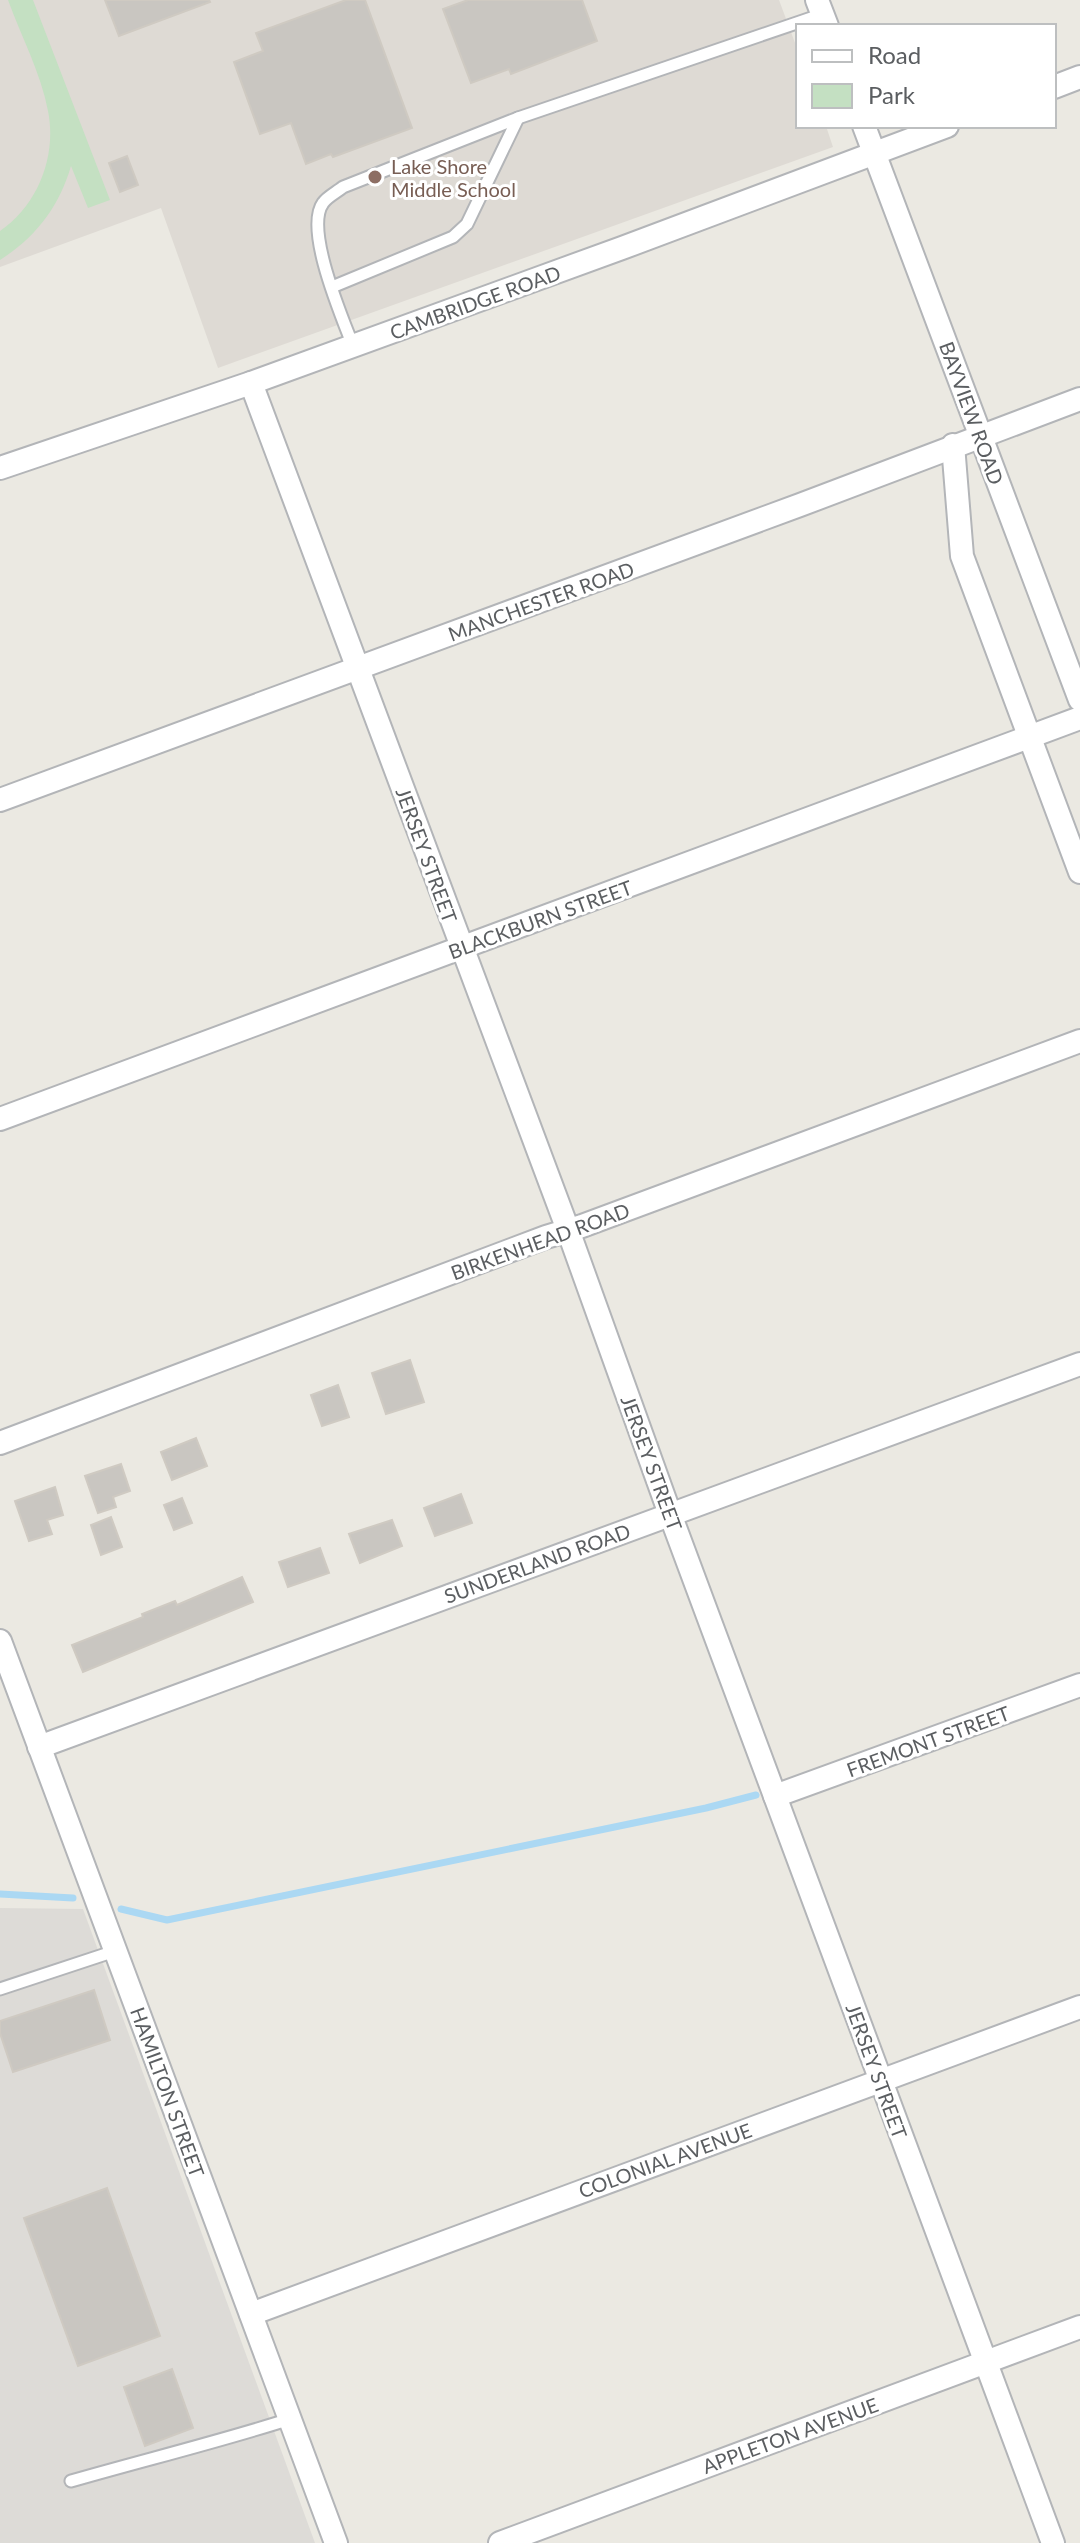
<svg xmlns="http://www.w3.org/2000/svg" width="1080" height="2543" font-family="Lato,sans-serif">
	<rect width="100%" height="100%" fill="#ebe9e2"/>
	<path fill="#dddbd7" d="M0,1908L83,1909L315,2543H0Z"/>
	<path fill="#dedad4" d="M0,0H779L798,51V126H826L833,147L218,368L161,208L0,267Z"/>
	<path fill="#c4e0c2" d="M8,0H33L110,200L88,208L71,166C59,207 36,237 0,260V231C38,205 57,156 48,111C41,73 21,36 8,0Z"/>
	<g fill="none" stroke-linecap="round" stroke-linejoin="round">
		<g stroke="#abd8f3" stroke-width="7">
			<path d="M0,1894L73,1898"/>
			<path d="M121,1909L167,1920L706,1808L756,1795"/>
		</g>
	</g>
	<g fill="#c9c6c1" stroke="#cfcac2" stroke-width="2">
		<path d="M105,0H209L210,2L119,36Z"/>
		<path d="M346,0H365L412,128L333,157L331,154L306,164L291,123L260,134L234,62L263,51L256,33Z"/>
		<path d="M468,0H582L597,41L511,74L509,69L471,83L443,9Z"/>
		<path d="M127,156L138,185L120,192L109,163Z"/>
		<path d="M410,1360L424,1402L386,1414L372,1373Z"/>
		<path d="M338,1385L349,1417L322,1426L311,1395Z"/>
		<path d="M196,1438L207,1466L172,1480L161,1452Z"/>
		<path d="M121,1464L130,1491L113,1497L116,1507L98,1513L85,1476Z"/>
		<path d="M55,1487L63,1515L47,1520L52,1534L29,1541L15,1501Z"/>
		<path d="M461,1494L472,1523L435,1536L424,1508Z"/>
		<path d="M182,1498L192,1523L174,1530L164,1505Z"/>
		<path d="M111,1517L122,1547L101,1555L91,1525Z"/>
		<path d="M392,1520L402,1546L360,1563L349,1534Z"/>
		<path d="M320,1548L329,1573L288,1587L279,1562Z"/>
		<path d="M242,1577L253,1602L83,1672L72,1645L143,1617L142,1614L175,1601L177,1605Z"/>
		<path d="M94,1990L110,2040L13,2072L0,2033V2021Z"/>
		<path d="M107,2188L160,2336L78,2366L24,2218Z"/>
		<path d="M172,2369L193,2428L145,2446L124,2387Z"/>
	</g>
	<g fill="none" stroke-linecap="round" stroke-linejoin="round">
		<defs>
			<g id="service">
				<path d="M332,287L453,237L467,224L518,118"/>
				<path d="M353,346C342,317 304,229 323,203C327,197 337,192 343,187L518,118L823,14"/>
				<path d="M0,1989L115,1951"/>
				<path d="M71,2481C144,2460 218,2442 290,2419"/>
			</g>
			<g id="minor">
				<path d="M817,0L827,26"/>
				<path d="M1054,87L1080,77"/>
				<path d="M864,126L1080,700"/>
				<path d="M251,383L568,1230L670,1514L1053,2543"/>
				<path d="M953,445L962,556L1080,872"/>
				<path d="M0,468L251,383L622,248L947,126"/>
				<path d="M0,800L800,505L1080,399"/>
				<path d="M0,1119L1080,718"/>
				<path d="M0,1443L546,1237L582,1226L1080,1041"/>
				<path d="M0,1641L336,2543"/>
				<path d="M39,1747L1080,1364"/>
				<path d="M775,1796L1080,1685"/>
				<path d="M251,2314L1080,2007"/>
				<path d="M500,2543L1080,2327"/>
			</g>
		</defs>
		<use href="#service" stroke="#b3b5b8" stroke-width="15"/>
		<use href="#minor" stroke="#b3b5b8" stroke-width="26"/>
		<use href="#service" stroke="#fff" stroke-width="11"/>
		<use href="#minor" stroke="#fff" stroke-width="22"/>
	</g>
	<circle fill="#8d6e63" stroke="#fff" stroke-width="3" cx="375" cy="177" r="8"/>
	<g text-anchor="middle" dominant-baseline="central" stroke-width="6" stroke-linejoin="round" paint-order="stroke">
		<g font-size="20" fill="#785e54" stroke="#fff" text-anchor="start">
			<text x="391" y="166">Lake Shore<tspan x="391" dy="23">Middle School</tspan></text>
		</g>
		<g font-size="20" fill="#5b5e61" stroke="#fff">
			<text transform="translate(475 302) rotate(-20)">CAMBRIDGE ROAD</text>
			<text transform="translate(972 413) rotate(70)">BAYVIEW ROAD</text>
			<text transform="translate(541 601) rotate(-20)">MANCHESTER ROAD</text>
			<text transform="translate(427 855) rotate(70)">JERSEY STREET</text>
			<text transform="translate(540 919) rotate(-20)">BLACKBURN STREET</text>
			<text transform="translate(540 1241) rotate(-20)">BIRKENHEAD ROAD</text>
			<text transform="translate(652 1463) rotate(70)">JERSEY STREET</text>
			<text transform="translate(537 1563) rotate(-20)">SUNDERLAND ROAD</text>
			<text transform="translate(928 1741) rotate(-20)">FREMONT STREET</text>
			<text transform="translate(877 2071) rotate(70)">JERSEY STREET</text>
			<text transform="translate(168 2092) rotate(70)">HAMILTON STREET</text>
			<text transform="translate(665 2160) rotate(-20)">COLONIAL AVENUE</text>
			<text transform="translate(790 2435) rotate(-20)">APPLETON AVENUE</text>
		</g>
	</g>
	<rect x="796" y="24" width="260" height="104" fill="#ffffff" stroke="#bdbfc0" stroke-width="2"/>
	<rect x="812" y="50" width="40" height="12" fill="#ffffff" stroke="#bdbfc0" stroke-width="2"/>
	<text x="868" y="64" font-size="24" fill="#5b5e61">Road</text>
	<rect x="812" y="84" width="40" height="24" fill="#c4e0c2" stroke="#bdbfc0" stroke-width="2"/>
	<text x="868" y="104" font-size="24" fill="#5b5e61">Park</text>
</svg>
